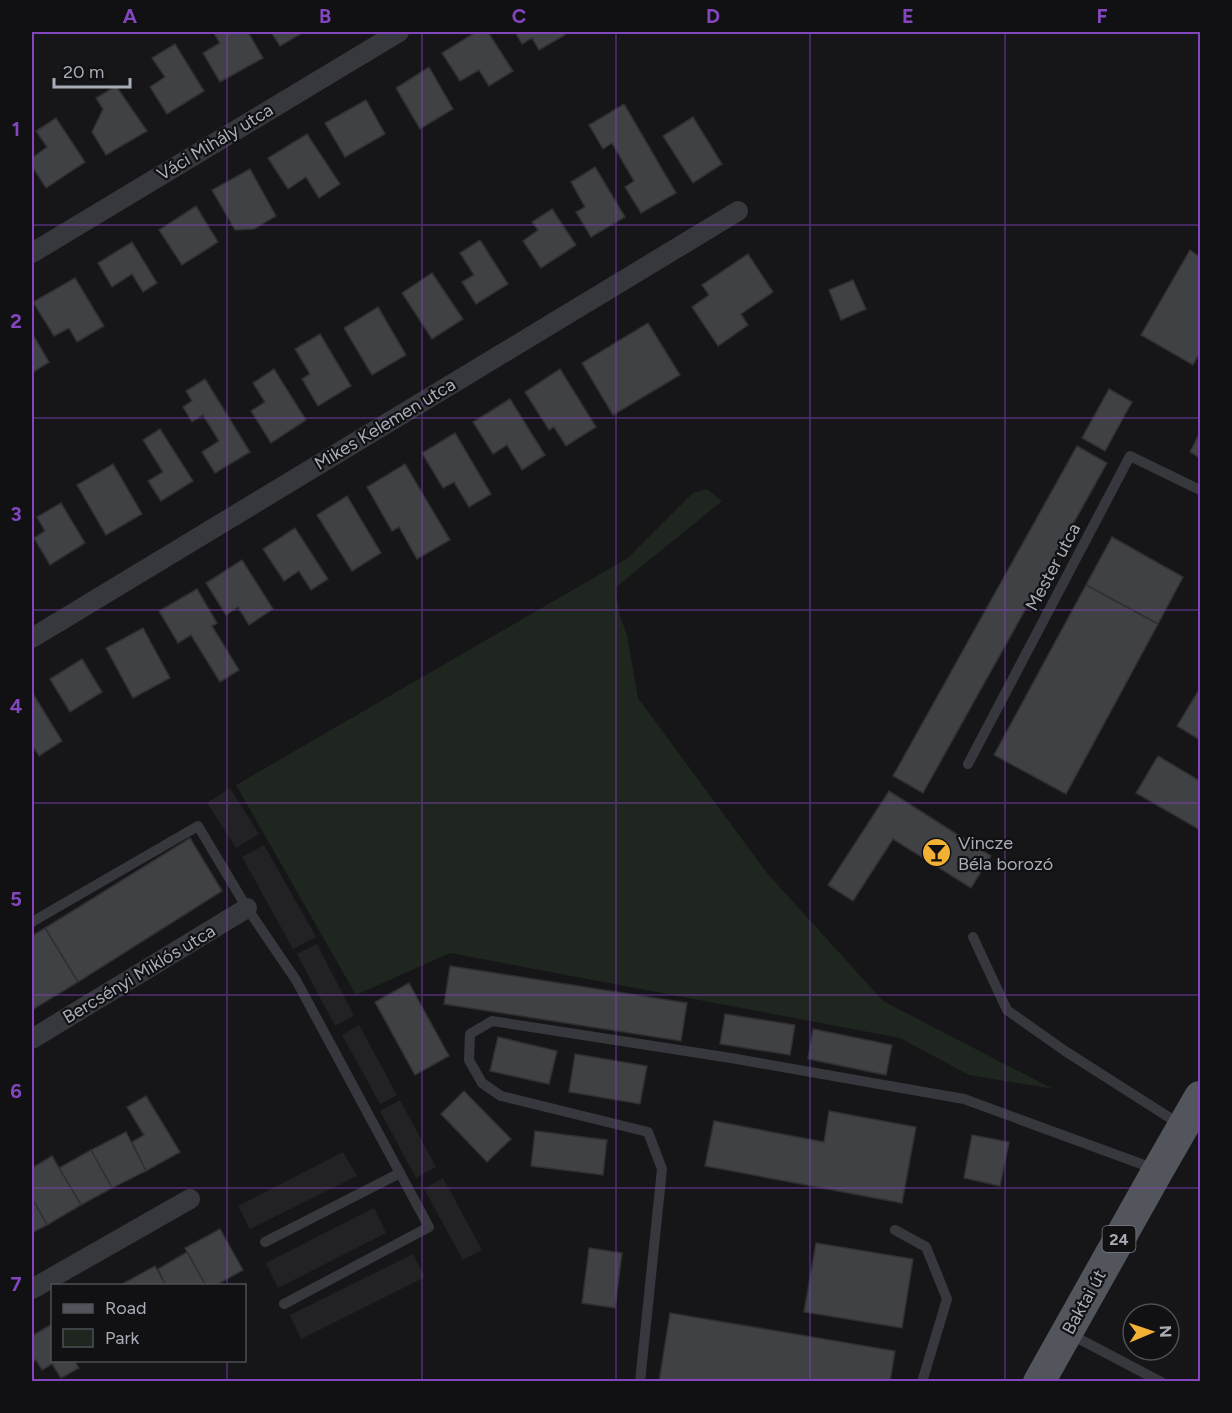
<svg xmlns="http://www.w3.org/2000/svg" width="1232" height="1413" font-family="Figtree,sans-serif">
	<rect width="100%" height="100%" fill="#161618"/>
	<g fill="#222225">
		<path d="M230,788L259,834L236,848L207,803Z"/>
		<path d="M264,845L316,937L293,949L242,857Z"/>
		<path d="M317,944L354,1016L335,1026L297,954Z"/>
		<path d="M359,1025L397,1095L380,1104L342,1035Z"/>
		<path d="M400,1100L436,1167L416,1178L380,1111Z"/>
		<path d="M343,1152L357,1176L250,1229L238,1206Z"/>
		<path d="M443,1178L482,1250L463,1260L424,1189Z"/>
		<path d="M374,1208L386,1233L278,1288L266,1263Z"/>
		<path d="M413,1254L425,1277L301,1339L290,1315Z"/>
	</g>
	<path fill="#1e261f" d="M707,489L722,501L615,588L620,616L627,635L638,698L767,873L883,1001L1053,1089L969,1075L900,1038L450,953L356,995L236,785L628,558L693,493Z"/>
	<g fill="#404145" stroke="#303034" stroke-width="1.5">
		<path d="M213,32H248L263,58L220,82L203,53L220,43Z"/>
		<path d="M271,32H304L280,46Z"/>
		<path d="M476,32H488L513,71L489,86L479,70L460,81L442,53Z"/>
		<path d="M515,32H563L565,35L539,50L532,38L522,44Z"/>
		<path d="M175,44L204,91L167,114L150,87L165,77L152,58Z"/>
		<path d="M429,67L453,109L420,129L396,88Z"/>
		<path d="M116,86L147,131L106,155L92,132L103,109L96,98Z"/>
		<path d="M366,100L385,134L345,157L325,123Z"/>
		<path d="M624,104L676,193L641,213L625,187L634,181L612,143L603,149L589,125Z"/>
		<path d="M693,117L722,164L693,183L663,136Z"/>
		<path d="M56,118L85,162L46,188L32,166V158L47,147L36,131Z"/>
		<path d="M307,134L340,184L319,198L306,177L288,189L268,158Z"/>
		<path d="M595,167L625,217L591,237L576,212L585,207L571,182Z"/>
		<path d="M250,169L276,216L254,229L235,230L212,190Z"/>
		<path d="M196,206L218,242L182,265L159,230Z"/>
		<path d="M552,209L576,245L541,268L523,241L538,230L532,222Z"/>
		<path d="M480,240L508,284L476,304L462,282L474,275L460,253Z"/>
		<path d="M132,242L157,283L143,292L132,274L112,287L98,263Z"/>
		<path d="M1190,250L1200,257V352L1193,365L1141,335Z"/>
		<path d="M748,254L773,292L741,314L748,325L718,346L692,307L709,295L702,285Z"/>
		<path d="M432,273L463,319L432,339L402,293Z"/>
		<path d="M75,278L104,326L77,342L69,328L54,336L33,302Z"/>
		<path d="M853,280L866,309L841,320L829,290Z"/>
		<path d="M378,307L406,355L372,375L344,328Z"/>
		<path d="M648,323L680,375L613,415L582,363Z"/>
		<path d="M32,333L49,362L32,373Z"/>
		<path d="M320,334L351,386L318,406L302,379L310,374L295,349Z"/>
		<path d="M274,369L306,420L271,443L251,411L265,402L253,383Z"/>
		<path d="M560,369L596,427L566,446L554,427L549,430L525,392Z"/>
		<path d="M205,379L250,452L215,473L202,452L219,441L203,415L192,422L183,407L192,401L186,391Z"/>
		<path d="M1109,389L1132,402L1105,451L1082,438Z"/>
		<path d="M510,399L545,455L522,470L507,445L493,454L473,422Z"/>
		<path d="M160,429L193,481L161,501L148,481L163,472L143,440Z"/>
		<path d="M1200,432V458L1190,452Z"/>
		<path d="M455,433L491,494L469,507L454,482L443,488L422,453Z"/>
		<path d="M1077,446L1107,463L923,793L893,776Z"/>
		<path d="M113,464L142,514L106,535L77,485Z"/>
		<path d="M405,464L450,540L417,559L399,527L392,531L367,487Z"/>
		<path d="M347,496L381,553L352,571L317,515Z"/>
		<path d="M61,503L85,543L50,565L34,538L45,531L37,517Z"/>
		<path d="M295,528L328,579L311,590L299,571L284,581L263,549Z"/>
		<path d="M1112,537L1183,577L1158,624L1086,585Z"/>
		<path d="M242,560L273,609L249,625L238,607L226,615L206,583Z"/>
		<path d="M1086,585L1158,624L1066,794L994,755Z"/>
		<path d="M197,589L217,623L212,626L239,670L220,682L191,635L178,643L159,611Z"/>
		<path d="M143,628L170,678L133,698L106,648Z"/>
		<path d="M82,659L102,692L70,712L50,679Z"/>
		<path d="M1200,688V740L1177,726Z"/>
		<path d="M32,692L62,741L39,756L32,745Z"/>
		<path d="M1158,756L1200,781V830L1136,793Z"/>
		<path d="M889,791L991,856L971,888L893,839L853,901L828,885Z"/>
		<path d="M190,838L222,891L78,982L45,928Z"/>
		<path d="M45,928L78,982L32,1010V936Z"/>
		<path d="M450,966L687,1003L681,1041L444,1004Z"/>
		<path d="M409,983L449,1056L415,1075L375,1002Z"/>
		<path d="M725,1014L795,1025L790,1055L720,1044Z"/>
		<path d="M813,1029L892,1045L886,1075L808,1059Z"/>
		<path d="M498,1037L557,1051L549,1084L490,1071Z"/>
		<path d="M575,1054L647,1066L640,1104L569,1092Z"/>
		<path d="M464,1091L511,1139L487,1162L441,1114Z"/>
		<path d="M146,1096L180,1152L146,1171L132,1142L144,1135L127,1107Z"/>
		<path d="M829,1111L916,1127L902,1203L705,1166L714,1121L824,1142Z"/>
		<path d="M535,1131L607,1140L603,1175L531,1166Z"/>
		<path d="M126,1132L146,1171L112,1188L91,1150Z"/>
		<path d="M972,1135L1009,1142L1000,1186L964,1178Z"/>
		<path d="M91,1150L112,1188L81,1205L59,1168Z"/>
		<path d="M52,1156L81,1205L47,1225L32,1198V1182L33,1181L32,1179V1168Z"/>
		<path d="M32,1198L47,1225L32,1233Z"/>
		<path d="M220,1229L243,1270L215,1286H206L185,1248Z"/>
		<path d="M816,1243L913,1259L902,1328L804,1312Z"/>
		<path d="M589,1248L622,1253L615,1308L582,1303Z"/>
		<path d="M187,1252L206,1286H166L158,1269Z"/>
		<path d="M155,1266L166,1286H125L124,1283Z"/>
		<path d="M670,1313L895,1351L890,1382H659Z"/>
		<path d="M52,1324V1360H74L79,1368L61,1378L52,1364L42,1370L36,1360L32,1362V1336Z"/>
	</g>
	<g fill="none" stroke-linecap="round" stroke-linejoin="round">
		<g stroke="#37383d" stroke-width="10">
			<path d="M968,764L1130,456L1200,490"/>
			<path d="M32,922L198,826L247,908L296,980L429,1227L284,1304"/>
			<path d="M973,937L1007,1010L1065,1051L1181,1125"/>
			<path d="M895,1230L926,1247L947,1299L922,1382"/>
			<path d="M265,1242L400,1173"/>
			<path d="M1070,1334L1161,1382"/>
			<path d="M640,1382L662,1169L648,1132L501,1096L482,1083L469,1060L470,1034L492,1021L731,1058L964,1099L1155,1169"/>
		</g>
		<g stroke="#37383d" stroke-width="20">
			<path d="M32,253L399,32"/>
			<path d="M32,638L738,211"/>
			<path d="M32,1039L247,908"/>
			<path d="M32,1289L190,1199"/>
		</g>
		<path stroke="#53555c" stroke-width="32" d="M1039,1382L1158,1170L1200,1097"/>
	</g>
	<path fill="none" stroke="#8446be" stroke-width="1.5" stroke-opacity="0.55" d="M227,32V1286M422,32V1382M616,32V1382M810,32V1382M1005,32V1382M32,225H1200M32,418H1200M32,610H1200M32,803H1200M32,995H1200M32,1188H1200M227,1360V1382"/>
	<defs>
		<symbol id="bar-disc" viewBox="-11 -11 22 22"><circle r="9.5" fill="#f2b134" stroke="#111113"/><path d="M-6-5H6L.8 .8V4.5H3.5V6h-7V4.5H-.8V.8Z" fill="#111"/></symbol>
	</defs>
	<g fill-rule="evenodd">
		<use href="#bar-disc" x="920" y="836" width="33" height="33"/>
	</g>
	<g text-anchor="middle" dominant-baseline="central" stroke-width="4.5" stroke-linejoin="round" paint-order="stroke">
		<rect fill="#111113" stroke="#7b7e86" stroke-width="1.5" x="1102.5" y="1226" width="33" height="26" rx="4.5"/>
		<g font-size="16" font-weight="bold" fill="#a8adb8">
			<text x="1119" y="1239">24</text>
		</g>
		<g font-size="18" fill="#a8adb8" stroke="#111113">
			<text transform="translate(215 142) rotate(-31)">Váci Mihály utca</text>
			<text transform="translate(385 424) rotate(-31)">Mikes Kelemen utca</text>
			<text transform="translate(1053 567) rotate(-62)">Mester utca</text>
			<text transform="translate(139 974) rotate(-31)">Bercsényi Miklós utca</text>
			<text transform="translate(1084 1302) rotate(-61)">Baktai út</text>
		</g>
		<g font-size="18" fill="#a8adb8" stroke="#111113" text-anchor="start">
			<text x="958" y="843">Vincze<tspan x="958" dy="21">Béla borozó</tspan></text>
		</g>
	</g>
	<rect width="1232" height="1413" fill="none" stroke="#111113" stroke-width="66"/>
	<rect x="51" y="1284" width="195" height="78" fill="#111113" stroke="#4d4f55" stroke-width="1.5"/>
	<rect x="63" y="1304" width="30" height="9" fill="#53555c" stroke="#4d4f55" stroke-width="1.5"/>
	<text x="105" y="1314" font-size="18" fill="#a8adb8">Road</text>
	<rect x="63" y="1329" width="30" height="18" fill="#1e261f" stroke="#4d4f55" stroke-width="1.5"/>
	<text x="105" y="1344" font-size="18" fill="#a8adb8">Park</text>
	<g transform="translate(1151 1332) rotate(88)"><circle r="28" fill="#111113" stroke="#4d4f55" stroke-width="1.5"/>
	<path d="M0-4.5L10 22L0 15L-10 22Z" fill="#f2b134"/>
	<text y="-9" font-size="16" font-weight="bold" text-anchor="middle" fill="#a8adb8">N</text>
	</g>
	<path d="M54 78v9h76v-9" fill="none" stroke="#a8adb8" stroke-width="3"/>
	<text x="63" y="78" font-size="18" fill="#a8adb8" stroke="#111113" stroke-width="4.5" paint-order="stroke">20 m</text>
	<rect x="33" y="33" width="1166" height="1347" fill="none" stroke="#8446be" stroke-width="2"/>
	<g font-size="20" text-anchor="middle" font-weight="bold" fill="#8446be">
		<text x="130" y="23">A</text>
		<text x="325" y="23">B</text>
		<text x="519" y="23">C</text>
		<text x="713" y="23">D</text>
		<text x="908" y="23">E</text>
		<text x="1102" y="23">F</text>
		<text x="16" y="136">1</text>
		<text x="16" y="328">2</text>
		<text x="16" y="521">3</text>
		<text x="16" y="713">4</text>
		<text x="16" y="906">5</text>
		<text x="16" y="1098">6</text>
		<text x="16" y="1291">7</text>
	</g>
</svg>
